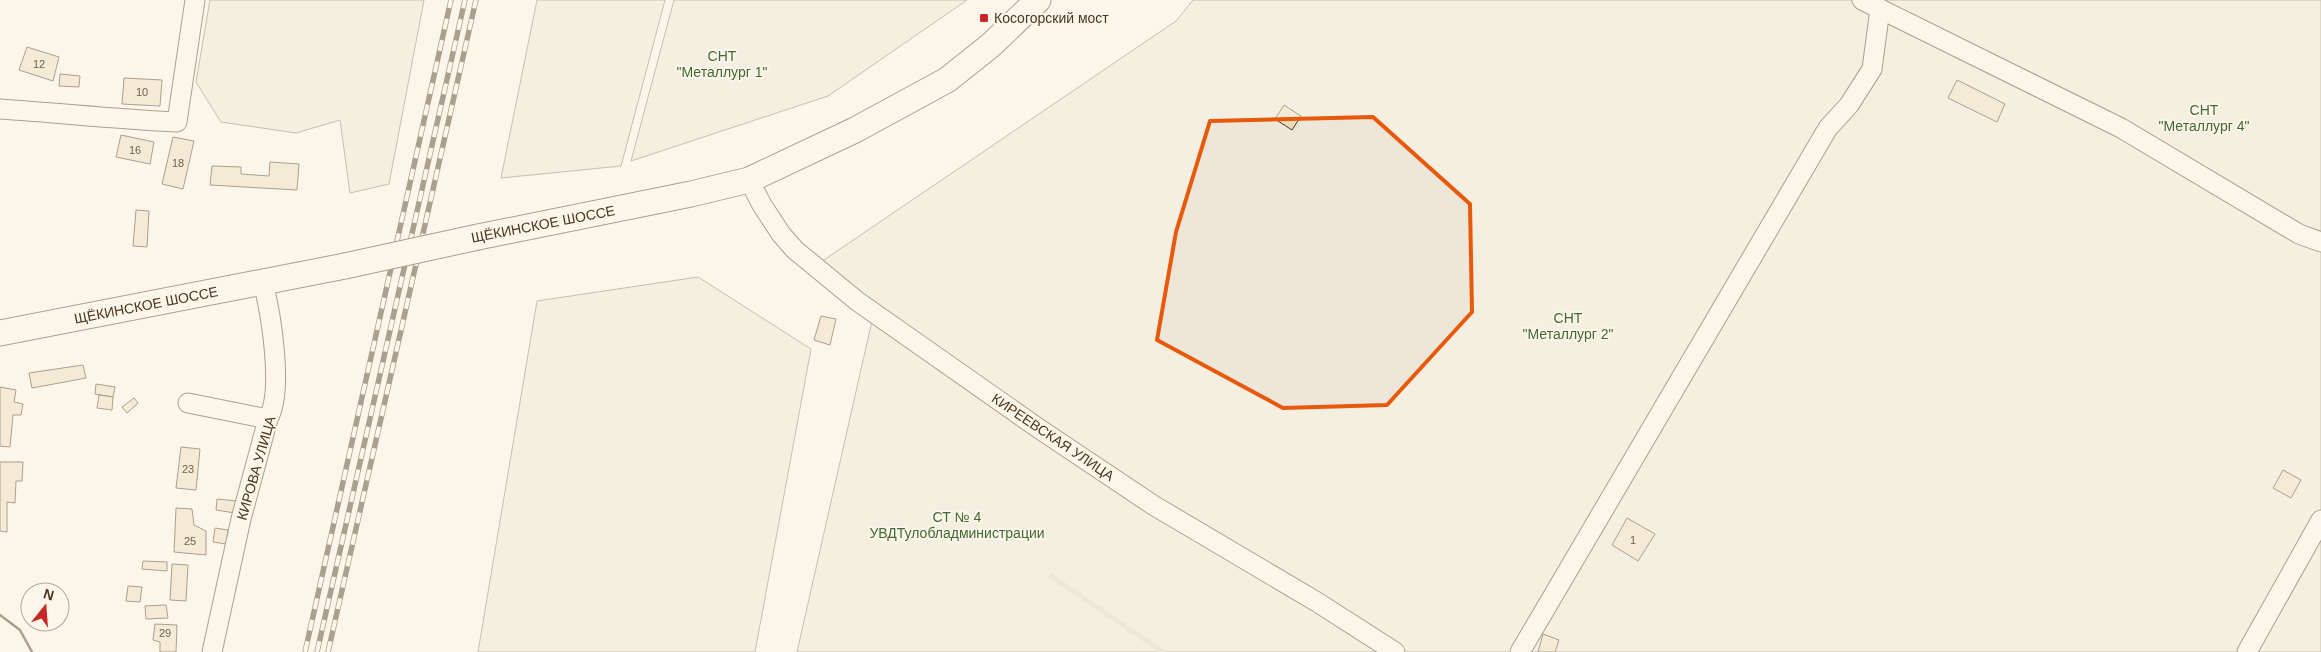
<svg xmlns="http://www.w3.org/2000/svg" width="2321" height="652" font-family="Helvetica,sans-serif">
	<rect width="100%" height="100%" fill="#fbf6e9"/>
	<g fill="#ede6d9" stroke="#887966">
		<path d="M210,0H424L389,184L350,193L340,120L296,133L221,122L196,82Z"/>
		<path d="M537,0H665L621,166L501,178Z"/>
		<path d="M674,0H967L828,96L631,161Z"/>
		<path d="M1193,0H2321V652H797L874,312L815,266L1176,21Z"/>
		<path d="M698,277L811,349L755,652H478L537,301Z"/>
	</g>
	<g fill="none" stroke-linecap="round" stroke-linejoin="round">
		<path stroke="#dcd4c6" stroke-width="5" d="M1051,576L1163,652"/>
	</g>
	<g fill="#ecdcbc" stroke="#4a3520">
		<path d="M27,47L59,57L53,81L19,70Z"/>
		<path d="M60,74L80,76L79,87L59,86Z"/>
		<path d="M124,78L162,80L160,106L122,104Z"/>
		<path d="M1957,80L2005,104L1997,122L1948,98Z"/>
		<path d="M1284,105L1301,116L1292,130L1275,119Z"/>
		<path d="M121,135L154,142L150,164L116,157Z"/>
		<path d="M173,137L194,141L183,189L162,184Z"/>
		<path d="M270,162L299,164L297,190L210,185L212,166L241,167V174L269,176Z"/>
		<path d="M136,210L149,211L147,247L133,246Z"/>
		<path d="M821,316L836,319L830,345L814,340Z"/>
		<path d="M83,365L86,378L32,388L29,373Z"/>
		<path d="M96,384L115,387L113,397L95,394Z"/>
		<path d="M0,387L16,390L14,402L23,404L21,415H13L10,447L0,446Z"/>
		<path d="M99,395L113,397L112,410L97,408Z"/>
		<path d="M134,398L138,403L127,413L122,407Z"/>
		<path d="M181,447L200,449L196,490L176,488Z"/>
		<path d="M0,462H23L22,481H16L15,503L7,502V532L0,531Z"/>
		<path d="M2283,470L2301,480L2291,498L2273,488Z"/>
		<path d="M217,499L237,501L235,513L216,510Z"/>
		<path d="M176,508L192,509L194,525L206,531V555L174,552Z"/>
		<path d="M1627,518L1655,534L1638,561L1612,545Z"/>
		<path d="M215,528L228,530L226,544L213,542Z"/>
		<path d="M143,561L167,562V571L142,569Z"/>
		<path d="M172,564L188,565L186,601L170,600Z"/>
		<path d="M128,586L142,587L140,602L126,601Z"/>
		<path d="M166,605L168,618L146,619L145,606Z"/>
		<path d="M155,624L177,625L176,652H160V642L153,640Z"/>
		<path d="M1543,634L1559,640L1555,652H1538Z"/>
	</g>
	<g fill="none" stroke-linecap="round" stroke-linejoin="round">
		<defs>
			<g id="minor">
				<path d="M1862,0L2121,128L2299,234L2321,242"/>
				<path d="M0,109C59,113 118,119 177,122L195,0"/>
				<path d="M749,180L762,205L781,234L795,250L857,301L1038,428L1153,505L1317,602L1395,652"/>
				<path d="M188,403L268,419"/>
				<path d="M212,652L241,519L268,419C284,391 271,314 263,282"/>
				<path d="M1520,652L1828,128L1849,105L1872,69L1880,9"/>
				<path d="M2247,652L2321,520"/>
			</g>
			<g id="major">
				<path d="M478,237L691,194L749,180L855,130L947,80L991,45L1038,0"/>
				<path d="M0,333L345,266"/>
			</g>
		</defs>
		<use href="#minor" stroke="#4a3520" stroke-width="21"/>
		<use href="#major" stroke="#4a3520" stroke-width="27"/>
		<use href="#minor" stroke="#fbf6e9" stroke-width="19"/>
		<use href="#major" stroke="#fbf6e9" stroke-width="25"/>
		<defs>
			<g id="rail">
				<path d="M305,652L451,0"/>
				<path d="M317,652L465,0"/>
				<path d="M328,652L476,0"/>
			</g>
		</defs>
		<use href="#rail" stroke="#4a3520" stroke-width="5.5"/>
		<use href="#rail" stroke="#fbf6e9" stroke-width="4" stroke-dasharray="11" stroke-linecap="butt"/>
		<defs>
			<path id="major-bridge" d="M345,266L478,237"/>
		</defs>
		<use href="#major-bridge" stroke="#4a3520" stroke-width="27" stroke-linecap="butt"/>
		<use href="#major-bridge" stroke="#fbf6e9" stroke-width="25"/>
		<path stroke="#4a3520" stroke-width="2.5" d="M0,615L20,630L32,652"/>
	</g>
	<path d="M0 0H2321V652H0ZM1373,117L1470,204L1472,312L1387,405L1283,408L1157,340L1176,232L1210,121Z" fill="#fbf6e9" fill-opacity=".55" fill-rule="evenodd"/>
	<path fill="none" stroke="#e8590c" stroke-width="4" stroke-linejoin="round" d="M1373,117L1470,204L1472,312L1387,405L1283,408L1157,340L1176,232L1210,121Z"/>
	<rect fill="#c62828" stroke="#fbf6e9" stroke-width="2" x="979" y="13" width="10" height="10" rx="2.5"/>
	<g text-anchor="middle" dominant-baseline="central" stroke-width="4" stroke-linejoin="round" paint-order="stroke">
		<g font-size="11" fill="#725f47">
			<text x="39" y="64">12</text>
			<text x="142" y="92">10</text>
			<text x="135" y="150">16</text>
			<text x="178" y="163">18</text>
			<text x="188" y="469">23</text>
			<text x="1633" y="540">1</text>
			<text x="190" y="541">25</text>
			<text x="165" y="633">29</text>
		</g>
		<g font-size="14" fill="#4a3520" stroke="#fbf6e9" text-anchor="start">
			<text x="994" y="18">Косогорский мост</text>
		</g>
		<g font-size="14" fill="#436837" stroke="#fbf6e9">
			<text x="722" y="56">СНТ<tspan x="722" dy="16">"Металлург 1"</tspan></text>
			<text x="2204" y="110">СНТ<tspan x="2204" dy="16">"Металлург 4"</tspan></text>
			<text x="1568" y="318">СНТ<tspan x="1568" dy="16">"Металлург 2"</tspan></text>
			<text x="957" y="517">СТ № 4<tspan x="957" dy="16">УВДТулобладминистрации</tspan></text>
		</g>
		<g font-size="14" fill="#4a3520" stroke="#fbf6e9">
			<text transform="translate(543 224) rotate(-11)">ЩЁКИНСКОЕ ШОССЕ</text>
			<text transform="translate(146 305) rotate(-11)">ЩЁКИНСКОЕ ШОССЕ</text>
			<text transform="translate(1053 437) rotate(34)">КИРЕЕВСКАЯ УЛИЦА</text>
			<text transform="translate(256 468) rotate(-74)">КИРОВА УЛИЦА</text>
		</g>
	</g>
	<g transform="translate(45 607) rotate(17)"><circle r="24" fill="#fbf6e9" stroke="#b4a999"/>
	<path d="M0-4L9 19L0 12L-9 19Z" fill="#c62828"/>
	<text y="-8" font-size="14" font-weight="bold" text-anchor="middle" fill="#4a3520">N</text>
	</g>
</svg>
